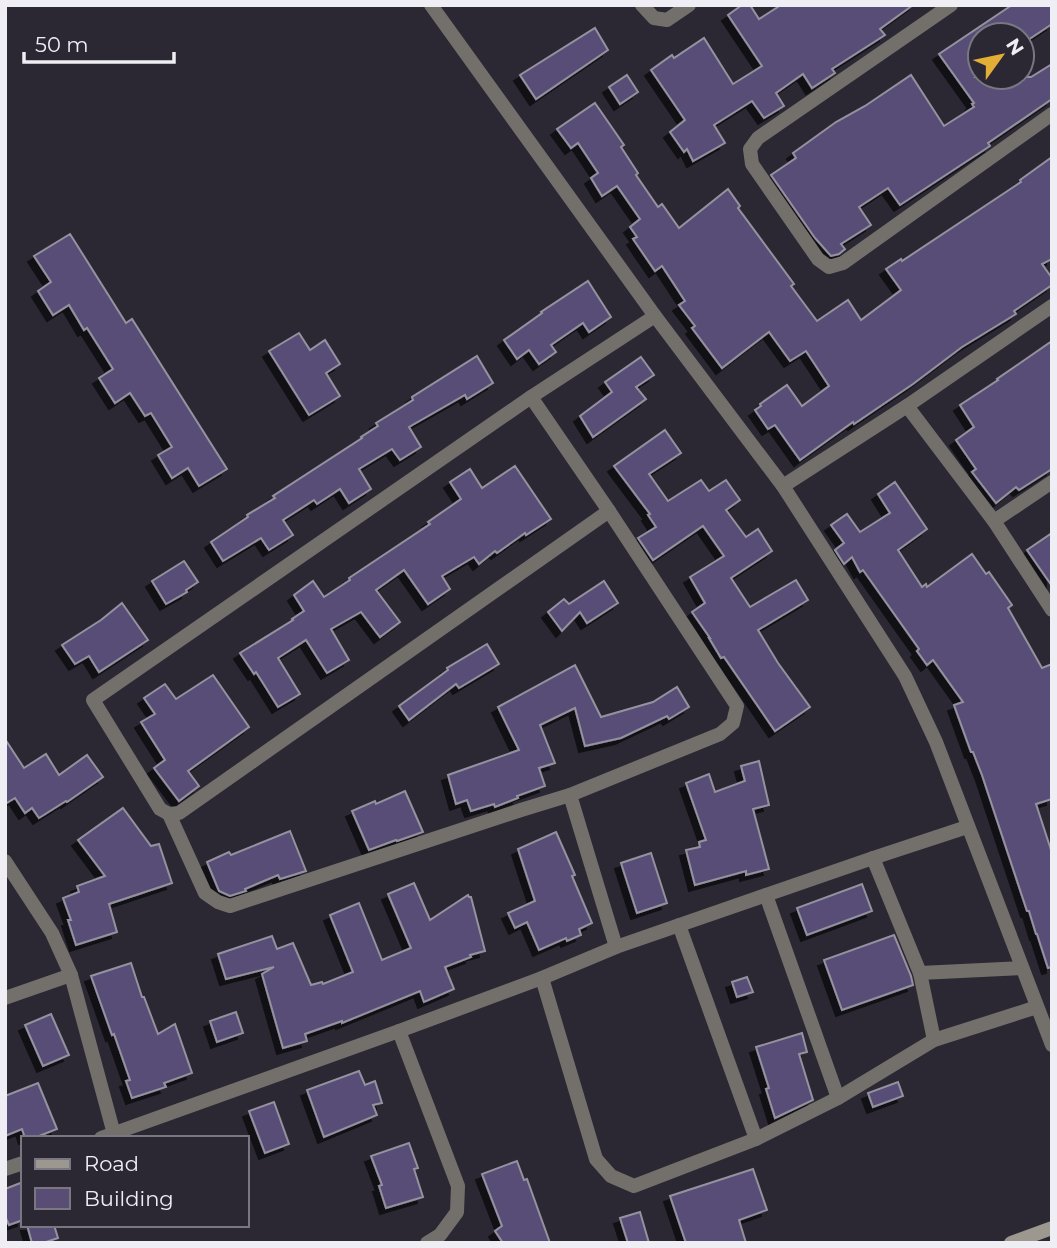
<svg xmlns="http://www.w3.org/2000/svg" width="1057" height="1248" font-family="Montserrat,sans-serif">
	<defs>
		<filter id="shadow"><feDropShadow dx="-6" dy="6" stdDeviation="0" flood-color="#0009"/></filter>
	</defs>
	<rect width="100%" height="100%" fill="#2b2833"/>
	<g fill="#594d76" stroke="#95929f" stroke-width="2" filter="url(#shadow)">
		<path d="M742,5H750L759,19L781,5H913L880,29L885,35L832,69L835,73L812,88L803,74L776,93L784,106L764,118L752,101L714,125L725,143L693,161L687,149L684,152L670,132L685,120L651,70L672,55L674,58L704,38L733,84L762,66L728,15Z"/>
		<path d="M1012,5H1052V24L1022,44V35H980V74L976,77H1031L1052,64V99L988,143L990,146L900,205L888,188L859,207L871,225L841,244L845,249L839,254L831,256L815,238L771,175L796,158L793,153L836,122L865,106L911,75L944,126L974,107L972,104L974,103L939,54Z"/>
		<path d="M595,28L608,50L536,99L520,75Z"/>
		<path d="M627,75L638,92L620,104L609,87Z"/>
		<path d="M595,103L624,145L621,147L638,173L636,175L658,207L662,204L679,228L728,189L740,206L738,208L794,284L791,286L817,321L848,300L861,320L901,290L886,269L901,259L902,261L1021,182L1020,180L1052,157V259L1042,264L1052,278V285L1014,311L1016,314L962,347L913,384L854,424L853,422L800,460L775,425L768,429L755,410L761,406L760,404L787,385L802,406L829,386L806,351L790,361L769,332L722,368L692,328L695,326L679,305L685,301L662,266L655,271L633,239L637,237L630,227L640,219L617,186L602,196L591,178L598,173L578,143L571,148L557,129Z"/>
		<path d="M70,234L126,323L132,319L227,469L199,486L188,468L172,478L158,455L172,447L151,413L145,416L130,393L115,403L99,378L113,369L87,328L84,330L69,305L53,315L38,291L51,282L34,256Z"/>
		<path d="M588,281L611,317L589,332L583,323L551,345L556,352L539,364L529,350L517,359L504,340L542,313L541,312Z"/>
		<path d="M299,333L310,350L325,340L340,364L326,373L340,396L309,415L269,351Z"/>
		<path d="M1052,341V469L1019,490L1016,487L996,503L972,472L976,469L956,440L974,427L960,405L998,380L997,379Z"/>
		<path d="M477,356L493,383L467,399L465,395L409,427L421,447L400,460L392,449L359,469L371,489L349,503L340,489L317,504L314,500L283,520L293,535L269,550L261,538L223,561L211,542L248,517L247,515L275,498L273,496L362,438L361,437L378,426L376,423L413,400L412,397Z"/>
		<path d="M641,357L654,375L636,387L646,399L593,437L580,416L612,392L605,382Z"/>
		<path d="M665,430L681,453L649,474L668,501L701,480L709,491L726,480L740,500L726,510L746,537L758,529L772,551L731,578L750,607L796,580L808,600L758,630L778,663L810,707L775,731L724,657L721,658L709,638H710L692,612L705,603L690,577L724,556L703,526L653,560L638,538L656,527L648,515L650,514L614,466Z"/>
		<path d="M515,466L551,519L526,535L525,533L497,553L495,551L479,564L474,557L442,576L450,589L428,604L404,570L376,590L400,622L380,637L361,612L331,629L349,660L327,673L306,640L278,658L300,694L278,707L256,672L254,674L240,653L293,620L292,619L304,611L294,595L313,581L324,597L350,580L349,578L430,524L428,522L461,499L450,482L470,469L482,488Z"/>
		<path d="M895,482L927,529L898,550L922,587L926,584L927,587L972,554L986,574L989,572L1012,605L1008,608L1042,668L1052,664V799L1036,804L1052,853V967L1048,968L1037,934H1036L1029,911H1027L982,775L973,752H971L954,705L963,702L933,660L927,665L917,651L919,649L863,570L860,572L852,557L844,564L835,550L844,543L831,525L847,514L860,532L890,513L878,494Z"/>
		<path d="M1052,533V586L1027,550Z"/>
		<path d="M184,561L198,582L186,590L187,592L166,604L152,581Z"/>
		<path d="M604,581L618,603L587,623L580,612L562,631L548,612L564,599L569,604Z"/>
		<path d="M122,603L148,640L99,672L89,656L75,664L62,645L101,620Z"/>
		<path d="M487,644L499,664L459,688L456,684L409,720L399,706L448,670L447,668Z"/>
		<path d="M575,665L601,717L653,702L677,687L689,707L669,719L667,716L621,738L585,746L575,708L540,725L555,763L539,768L545,786L517,796L518,798L495,807L494,804L471,811L467,800L456,804L448,775L519,750L498,707Z"/>
		<path d="M213,675L249,727L188,771L199,786L179,801L154,768L165,760L141,722L155,714L144,698L165,684L176,699Z"/>
		<path d="M5,739L24,768L46,754L59,775L87,755L103,777L67,802L66,801L39,818L32,808L25,813L15,798L5,804Z"/>
		<path d="M759,761L769,805L753,809L769,869L746,875V871L695,885L686,850L700,847L699,842L706,840L686,783L709,774L715,792L745,781L741,766Z"/>
		<path d="M405,791L423,832L397,841L396,840L369,850L352,811L375,801L376,804Z"/>
		<path d="M123,808L151,846L159,844L172,883L109,904L117,932L76,945L68,920H71L63,898L79,892L77,886L105,876L78,840Z"/>
		<path d="M290,831L306,871L280,879L278,875L245,889L246,891L230,896L219,891L207,862L229,852L231,855Z"/>
		<path d="M556,832L575,875L572,876L592,923L579,929L581,935L567,941L566,938L539,950L527,922L515,928L508,913L535,901L518,849Z"/>
		<path d="M651,853L667,903L637,913L621,863Z"/>
		<path d="M414,883L430,920L468,895L469,897H471L485,951L470,955L471,957L445,967L454,989L424,1002L420,991L342,1023V1021L305,1034L307,1041L283,1048L262,974L274,967L226,979L218,954L272,936L277,949L293,943L311,985L322,982L323,984L353,972L330,915L359,903L382,960L411,948L388,894Z"/>
		<path d="M862,884L872,911L807,935L797,908Z"/>
		<path d="M894,935L911,976L913,985L842,1010L824,960Z"/>
		<path d="M131,963L142,997H144L158,1034L175,1024L192,1073L164,1083L166,1087L132,1098L126,1081L130,1080L114,1034L112,1035L91,976Z"/>
		<path d="M747,977L753,992L737,997L732,982Z"/>
		<path d="M236,1012L243,1033L217,1042L210,1021Z"/>
		<path d="M51,1014L69,1055L43,1066L25,1025Z"/>
		<path d="M802,1033L807,1052L799,1054L813,1100L775,1118L766,1089L769,1088L756,1047Z"/>
		<path d="M359,1071L365,1085L375,1081L382,1103L373,1105L377,1115L324,1137L307,1090Z"/>
		<path d="M898,1082L903,1096L873,1107L868,1093Z"/>
		<path d="M38,1083L57,1129L34,1138H25L22,1129L5,1136V1096Z"/>
		<path d="M274,1102L289,1144L265,1153L249,1111Z"/>
		<path d="M409,1143L418,1168L414,1169L423,1197L386,1208L379,1186L382,1185L371,1156Z"/>
		<path d="M517,1161L524,1180L527,1179L550,1243H503L495,1231L502,1226L482,1174Z"/>
		<path d="M753,1169L767,1210L739,1220L746,1243H686L670,1196Z"/>
		<path d="M23,1182V1220L9,1225L5,1216V1189Z"/>
		<path d="M640,1212L649,1243H628L620,1218Z"/>
		<path d="M27,1225H54L58,1238L43,1243H32Z"/>
	</g>
	<g fill="none" stroke-linecap="round" stroke-linejoin="round">
		<g stroke="#73706b" stroke-width="14">
			<path d="M431,5L655,316L783,486L905,676L936,742L1052,1045"/>
			<path d="M642,5L654,18L667,20L689,5"/>
			<path d="M951,5L758,138L750,149L752,164L818,259L829,267L843,263L1052,114"/>
			<path d="M531,397L609,511L737,706L733,723L720,734L570,795L616,947"/>
			<path d="M907,406L994,521L1052,610"/>
			<path d="M783,486L907,406L1052,306"/>
			<path d="M609,511L179,813L169,814L160,809L93,700L531,397L655,316"/>
			<path d="M994,521L1052,482"/>
			<path d="M169,814L205,893L218,902L230,906L521,810L570,795"/>
			<path d="M873,858L920,973L934,1040"/>
			<path d="M5,861L52,933L71,975L114,1134"/>
			<path d="M766,895L838,1098"/>
			<path d="M679,925L756,1139"/>
			<path d="M920,973L1022,968"/>
			<path d="M542,978L596,1159L611,1176L634,1186L756,1139L838,1098L934,1040L1037,1007"/>
			<path d="M5,998L71,975"/>
			<path d="M399,1031L458,1186L457,1212L440,1235L427,1243"/>
			<path d="M101,1138L399,1031L542,978L616,947L873,858L967,827"/>
			<path d="M5,1169L23,1163"/>
		</g>
		<path stroke="#9c988f" stroke-width="14" d="M1011,1243L1052,1228"/>
	</g>
	<rect width="1057" height="1248" fill="none" stroke="#efeef5" stroke-width="14"/>
	<rect x="21" y="1136" width="228" height="91" fill="#2b2833" stroke="#797781" stroke-width="2"/>
	<rect x="35" y="1159" width="35" height="10" fill="#9c988f" stroke="#797781" stroke-width="2"/>
	<text x="84" y="1171" font-size="21" fill="#efeef5">Road</text>
	<rect x="35" y="1188" width="35" height="21" fill="#594d76" stroke="#797781" stroke-width="2"/>
	<text x="84" y="1206" font-size="21" fill="#efeef5">Building</text>
	<g transform="translate(1001 56) rotate(57)"><circle r="33" fill="#2b2833" stroke="#797781" stroke-width="2"/>
	<path d="M0-5L12 26L0 18L-12 26Z" fill="#e3ae35"/>
	<text y="-10" font-size="19" font-weight="bold" text-anchor="middle" fill="#efeef5">N</text>
	</g>
	<path d="M24 52v10h150v-10" fill="none" stroke="#efeef5" stroke-width="3.5"/>
	<text x="35" y="52" font-size="21" fill="#efeef5" stroke="#2b2833" stroke-width="5" paint-order="stroke">50 m</text>
</svg>
